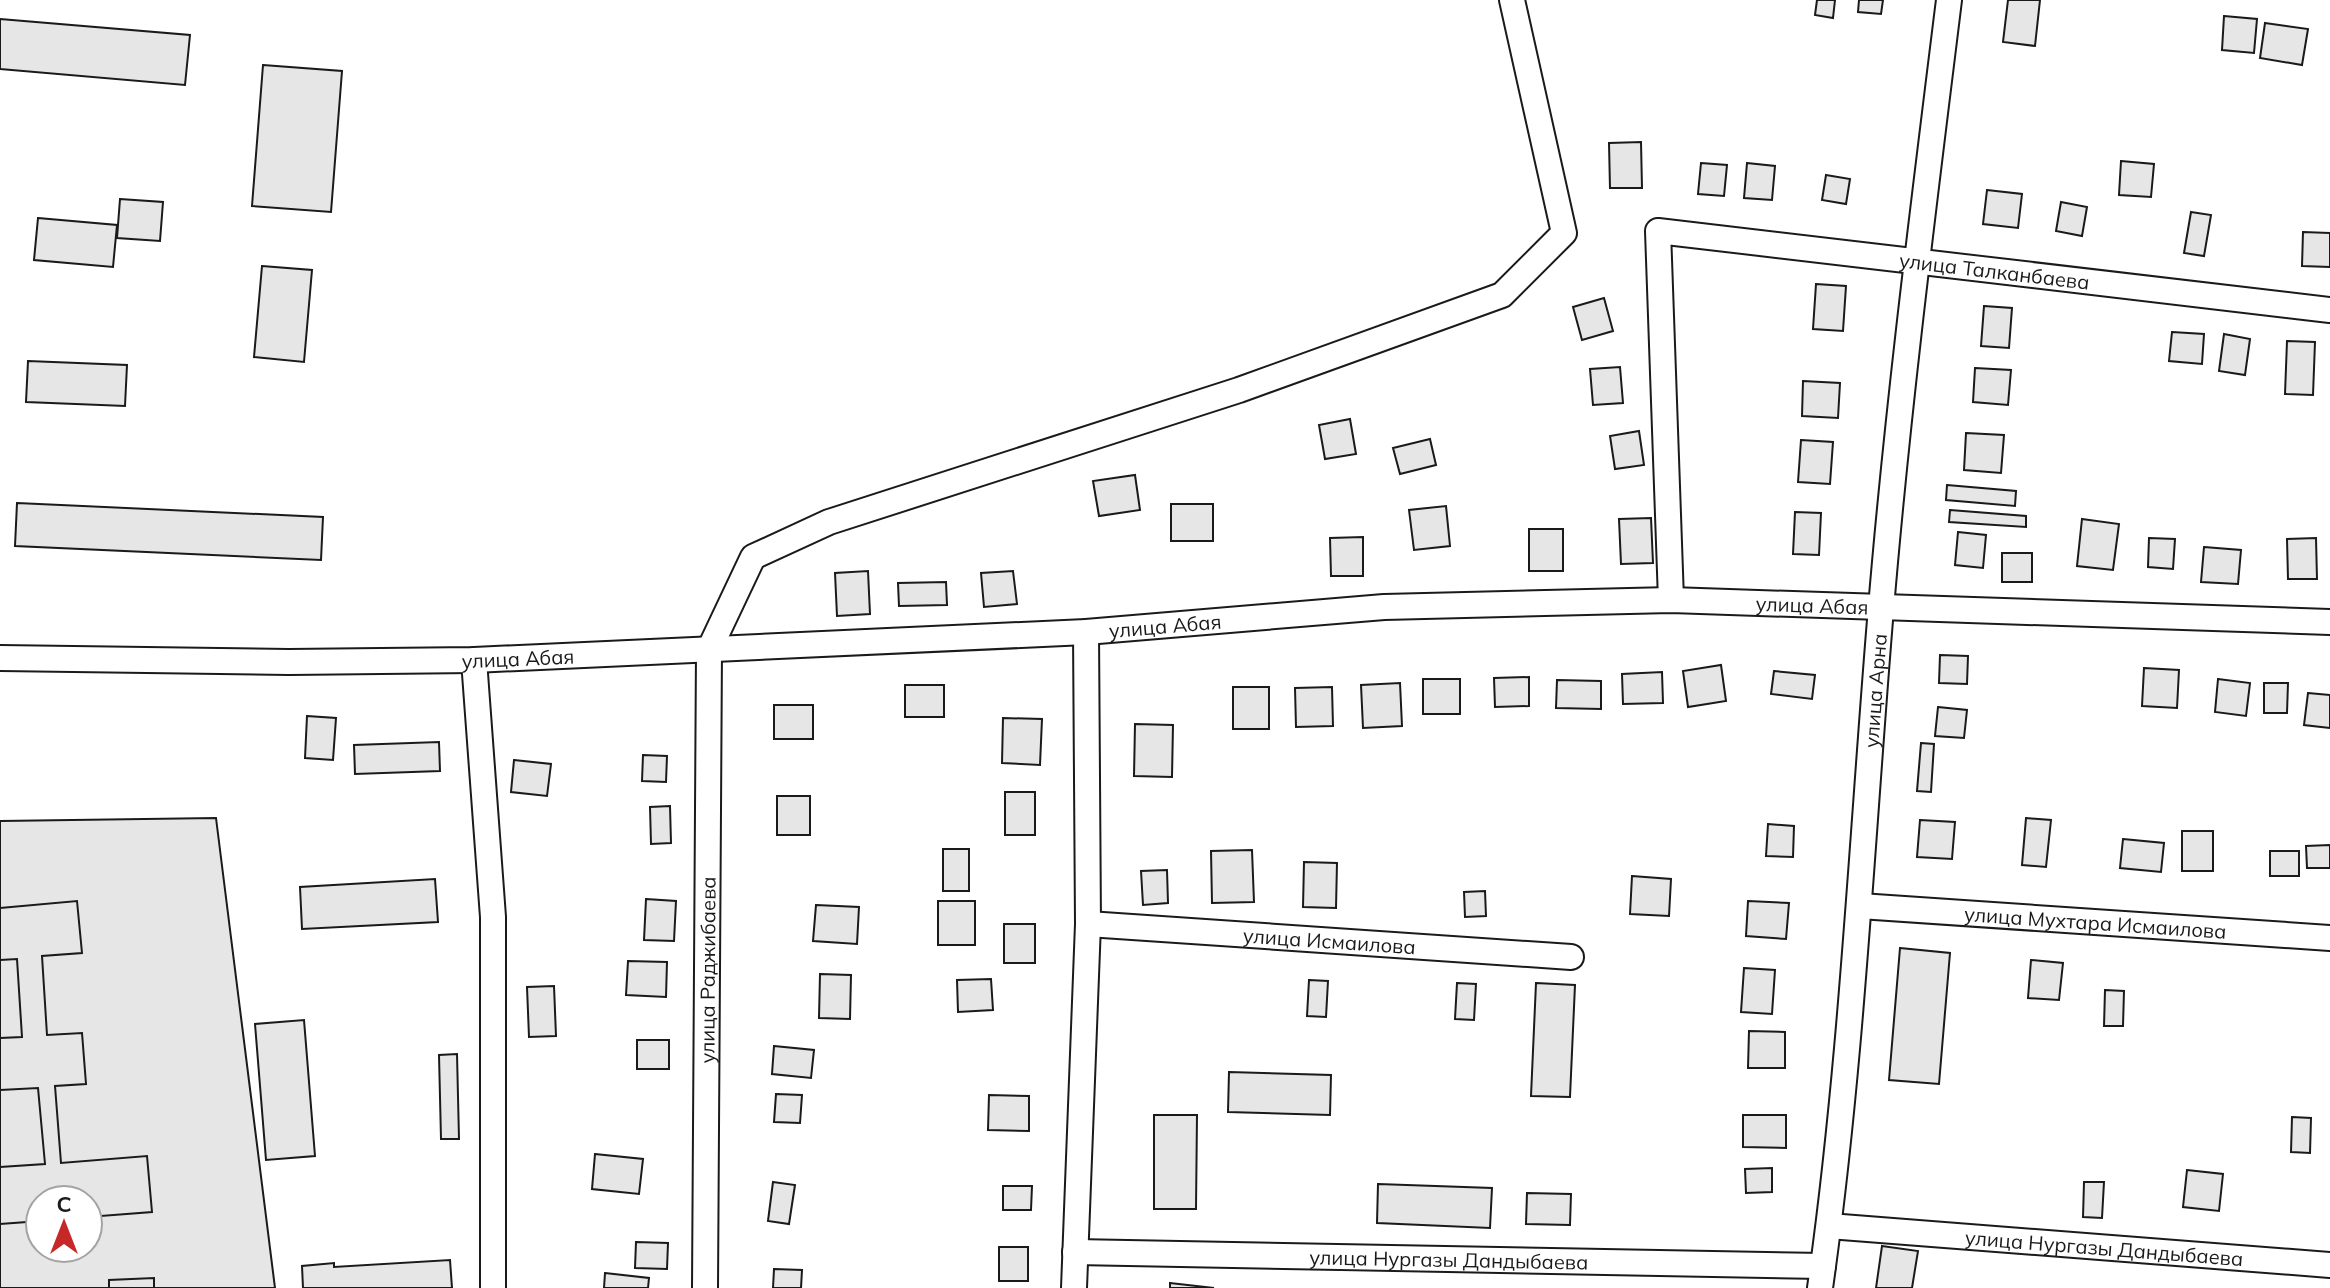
<svg xmlns="http://www.w3.org/2000/svg" width="2330" height="1288" font-family="Mulish,sans-serif">
	<rect width="100%" height="100%" fill="#fff"/>
	<g fill="#e6e6e6" stroke="#1a1a1a" stroke-width="2" fill-rule="evenodd">
		<path d="M1817,0H1835L1833,18L1815,15Z"/>
		<path d="M1859,0H1883L1881,14L1858,12Z"/>
		<path d="M2008,0H2040L2035,46L2003,42Z"/>
		<path d="M2224,16L2257,19L2254,53L2222,50Z"/>
		<path d="M0,19L190,35L185,85L0,69Z"/>
		<path d="M2265,23L2308,29L2302,65L2260,58Z"/>
		<path d="M263,65L342,71L331,212L252,206Z"/>
		<path d="M1641,142L1642,188H1610L1609,143Z"/>
		<path d="M2121,161L2154,164L2151,197L2119,195Z"/>
		<path d="M1701,163L1727,165L1724,196L1698,194Z"/>
		<path d="M1747,163L1775,166L1772,200L1744,198Z"/>
		<path d="M1826,175L1850,179L1846,204L1822,200Z"/>
		<path d="M1987,190L2022,194L2018,228L1983,224Z"/>
		<path d="M120,199L163,202L160,241L117,238Z"/>
		<path d="M2061,202L2087,207L2082,236L2056,231Z"/>
		<path d="M2191,212L2211,215L2204,256L2184,253Z"/>
		<path d="M38,218L117,225L113,267L34,260Z"/>
		<path d="M2303,232L2330,233V267L2302,266Z"/>
		<path d="M262,266L312,270L304,362L254,357Z"/>
		<path d="M1816,284L1846,286L1843,331L1813,329Z"/>
		<path d="M1604,298L1613,331L1582,340L1573,307Z"/>
		<path d="M1984,306L2012,308L2009,348L1981,346Z"/>
		<path d="M2172,332L2204,334L2202,364L2169,361Z"/>
		<path d="M2224,334L2250,339L2245,375L2219,371Z"/>
		<path d="M2287,341L2315,342L2313,395L2285,394Z"/>
		<path d="M28,361L127,365L125,406L26,402Z"/>
		<path d="M1620,367L1623,403L1593,405L1590,369Z"/>
		<path d="M1975,368L2011,370L2008,405L1973,402Z"/>
		<path d="M1803,381L1840,383L1838,418L1802,416Z"/>
		<path d="M1350,419L1356,454L1325,459L1319,425Z"/>
		<path d="M1639,431L1644,465L1615,469L1610,436Z"/>
		<path d="M1966,433L2004,435L2001,473L1964,470Z"/>
		<path d="M1430,439L1436,465L1400,474L1393,448Z"/>
		<path d="M1801,440L1833,442L1830,484L1798,482Z"/>
		<path d="M1135,475L1140,510L1099,516L1093,481Z"/>
		<path d="M1947,485L2016,491L2015,506L1946,500Z"/>
		<path d="M17,503L323,517L321,560L15,546Z"/>
		<rect x="1171" y="504" width="42" height="37"/>
		<path d="M1446,506L1450,546L1414,550L1409,510Z"/>
		<path d="M1950,510L2026,516V527L1949,522Z"/>
		<path d="M1795,512L1821,513L1819,555L1793,554Z"/>
		<path d="M1651,518L1653,563L1621,564L1619,519Z"/>
		<path d="M2082,519L2119,524L2113,570L2077,566Z"/>
		<rect x="1529" y="529" width="34" height="42"/>
		<path d="M1958,532L1986,535L1983,568L1955,565Z"/>
		<path d="M1363,537V576H1331L1330,538Z"/>
		<path d="M2149,538L2175,539L2173,569L2148,567Z"/>
		<path d="M2316,538L2317,579H2288L2287,539Z"/>
		<path d="M2204,547L2241,550L2238,584L2201,582Z"/>
		<rect x="2002" y="553" width="30" height="29"/>
		<path d="M868,571L870,614L837,616L835,573Z"/>
		<path d="M1013,571L1017,604L984,607L981,573Z"/>
		<path d="M946,582L947,605L899,606L898,583Z"/>
		<path d="M1940,655L1968,656L1967,684L1939,683Z"/>
		<path d="M1721,665L1726,701L1688,707L1683,671Z"/>
		<path d="M2144,668L2179,670L2177,708L2142,706Z"/>
		<path d="M1774,671L1815,675L1812,699L1771,694Z"/>
		<path d="M1662,672L1663,703L1623,704L1622,674Z"/>
		<path d="M1529,677V706L1495,707L1494,678Z"/>
		<rect x="1423" y="679" width="37" height="35"/>
		<path d="M2218,679L2250,683L2246,716L2215,712Z"/>
		<path d="M1557,680L1601,681V709L1556,708Z"/>
		<path d="M1400,683L1402,726L1363,728L1361,685Z"/>
		<path d="M2264,683H2288L2287,713H2264Z"/>
		<rect x="905" y="685" width="39" height="32"/>
		<rect x="1233" y="687" width="36" height="42"/>
		<path d="M1332,687L1333,726L1296,727L1295,688Z"/>
		<path d="M2308,693L2330,695V728L2304,725Z"/>
		<rect x="774" y="705" width="39" height="34"/>
		<path d="M1938,707L1967,710L1964,738L1935,736Z"/>
		<path d="M307,716L336,718L333,760L305,758Z"/>
		<path d="M1003,718L1042,719L1040,765L1002,763Z"/>
		<path d="M1135,724L1173,725L1172,777L1134,776Z"/>
		<path d="M439,742L440,771L355,774L354,745Z"/>
		<path d="M1921,743L1934,744L1931,792L1917,791Z"/>
		<path d="M643,755L667,756L666,782L642,781Z"/>
		<path d="M514,760L551,764L547,796L511,792Z"/>
		<rect x="1005" y="792" width="30" height="43"/>
		<rect x="777" y="796" width="33" height="39"/>
		<path d="M670,806L671,843L651,844L650,807Z"/>
		<path d="M216,818L275,1288H0V821ZM40,1200H88V1248H40Z"/>
		<path d="M2026,818L2051,820L2046,867L2022,865Z"/>
		<path d="M1920,820L1955,822L1952,859L1917,857Z"/>
		<path d="M1768,824L1794,826L1793,857L1766,856Z"/>
		<rect x="2182" y="831" width="31" height="40"/>
		<path d="M2123,839L2164,843L2161,872L2120,868Z"/>
		<path d="M2330,845V868H2307L2306,846Z"/>
		<rect x="943" y="849" width="26" height="42"/>
		<path d="M1252,850L1254,902L1212,903L1211,851Z"/>
		<rect x="2270" y="851" width="29" height="25"/>
		<path d="M1304,862L1337,863L1336,908L1303,907Z"/>
		<path d="M1167,870L1168,903L1143,905L1141,871Z"/>
		<path d="M1632,876L1671,879L1669,916L1630,914Z"/>
		<path d="M435,879L438,922L302,929L300,887Z"/>
		<path d="M1485,891L1486,916L1465,917L1464,892Z"/>
		<path d="M646,899L676,901L674,941L644,940Z"/>
		<path d="M77,901L82,953L42,956L47,1035L82,1033L86,1084L55,1086L61,1163L147,1156L152,1212L88,1217V1200H40V1221L0,1224V1167L45,1164L38,1088L0,1090V1038L22,1037L17,959L0,960V908Z"/>
		<rect x="938" y="901" width="37" height="44"/>
		<path d="M1748,901L1789,903L1786,939L1746,936Z"/>
		<path d="M816,905L859,907L857,944L813,941Z"/>
		<rect x="1004" y="924" width="31" height="39"/>
		<path d="M1900,948L1950,953L1939,1084L1889,1080Z"/>
		<path d="M2031,960L2063,963L2059,1000L2028,998Z"/>
		<path d="M628,961L667,962L666,997L626,995Z"/>
		<path d="M1744,968L1775,970L1772,1014L1741,1012Z"/>
		<path d="M820,974L851,975L850,1019L819,1018Z"/>
		<path d="M991,979L993,1010L958,1012L957,980Z"/>
		<path d="M1309,980L1328,981L1326,1017L1307,1016Z"/>
		<path d="M1457,983L1476,984L1474,1020L1455,1019Z"/>
		<path d="M1536,983L1575,985L1570,1097L1531,1096Z"/>
		<path d="M554,986L556,1036L529,1037L527,987Z"/>
		<path d="M2105,990L2124,991L2123,1026H2104Z"/>
		<path d="M304,1020L315,1156L266,1160L255,1024Z"/>
		<path d="M1749,1031L1785,1032V1068H1748Z"/>
		<rect x="637" y="1040" width="32" height="29"/>
		<path d="M774,1046L814,1050L811,1078L772,1074Z"/>
		<path d="M457,1054L459,1139H441L439,1055Z"/>
		<path d="M1229,1072L1331,1075L1330,1115L1228,1112Z"/>
		<path d="M776,1094L802,1095L800,1123L774,1122Z"/>
		<path d="M989,1095L1029,1096V1131L988,1130Z"/>
		<path d="M1154,1115H1197L1196,1209H1154Z"/>
		<path d="M1743,1115H1786V1148L1743,1147Z"/>
		<path d="M2292,1117L2311,1118L2310,1153L2291,1152Z"/>
		<path d="M595,1154L643,1159L639,1194L592,1189Z"/>
		<path d="M1772,1168V1192L1746,1193L1745,1169Z"/>
		<path d="M2187,1170L2223,1174L2219,1211L2183,1207Z"/>
		<path d="M773,1182L795,1185L789,1224L768,1221Z"/>
		<path d="M2084,1182H2104L2102,1218L2083,1217Z"/>
		<path d="M1378,1184L1492,1188L1490,1228L1377,1223Z"/>
		<path d="M1003,1186H1032L1031,1210H1003Z"/>
		<path d="M1527,1193L1571,1194L1570,1225L1526,1224Z"/>
		<path d="M636,1242L668,1243L667,1269L635,1268Z"/>
		<path d="M1882,1246L1918,1251L1912,1288H1876Z"/>
		<rect x="999" y="1247" width="29" height="34"/>
		<path d="M450,1260L452,1288H303L302,1266L334,1263V1267Z"/>
		<path d="M774,1269L802,1270L801,1288H773Z"/>
		<path d="M605,1273L649,1278L648,1288H604Z"/>
		<path d="M154,1278V1288H109V1280Z"/>
		<path d="M1170,1283L1214,1288H1170Z"/>
	</g>
	<g fill="none" stroke-linecap="round" stroke-linejoin="round">
		<defs>
			<g id="minor">
				<path id="s1" d="M1671,600L1658,231L2330,310"/>
				<path id="s2" d="M0,658L289,662L474,660L1086,632L1384,607L1671,600L2330,622"/>
				<path d="M474,660L493,917V1288"/>
				<path id="s3" d="M1860,906L2330,938"/>
				<path id="s4" d="M1088,924L1571,957"/>
				<path id="s5" d="M1829,1226L2330,1265"/>
				<path id="s6" d="M1075,1252L1823,1266"/>
				<path id="s7" d="M705,1288L709,650L753,557L829,522L1239,390L1502,295L1564,233L1512,0"/>
				<path d="M1074,1288L1088,924L1086,632"/>
				<path id="s8" d="M1820,1288C1852,1062 1862,835 1881,608C1898,405 1924,202 1949,0"/>
			</g>
		</defs>
		<use href="#minor" stroke="#1a1a1a" stroke-width="28"/>
		<use href="#minor" stroke="#fff" stroke-width="24"/>
	</g>
	<g text-anchor="middle" dominant-baseline="central" stroke-width="6" stroke-linejoin="round" paint-order="stroke">
		<g font-size="20" fill="#1a1a1a" stroke="#fff">
			<text stroke="none"><textPath href="#s1" startOffset="708">улица Талканбаева</textPath></text>
			<text stroke="none"><textPath href="#s2" startOffset="1814">улица Абая</textPath></text>
			<text stroke="none"><textPath href="#s2" startOffset="1166">улица Абая</textPath></text>
			<text stroke="none"><textPath href="#s2" startOffset="518">улица Абая</textPath></text>
			<text stroke="none"><textPath href="#s8" startOffset="600">улица Арна</textPath></text>
			<text stroke="none"><textPath href="#s3" startOffset="236">улица Мухтара Исмаилова</textPath></text>
			<text stroke="none"><textPath href="#s4" startOffset="242">улица Исмаилова</textPath></text>
			<text stroke="none"><textPath href="#s7" startOffset="318">улица Раджибаева</textPath></text>
			<text stroke="none"><textPath href="#s5" startOffset="276">улица Нургазы Дандыбаева</textPath></text>
			<text stroke="none"><textPath href="#s6" startOffset="374">улица Нургазы Дандыбаева</textPath></text>
		</g>
	</g>
	<g transform="translate(64 1224)"><circle r="38" fill="#ffffff" stroke="#a3a3a3" stroke-width="2"/>
	<path d="M0-6L14 30L0 20L-14 30Z" fill="#c62828"/>
	<text y="-12" font-size="22" font-weight="bold" text-anchor="middle" fill="#1a1a1a">С</text>
	</g>
</svg>
